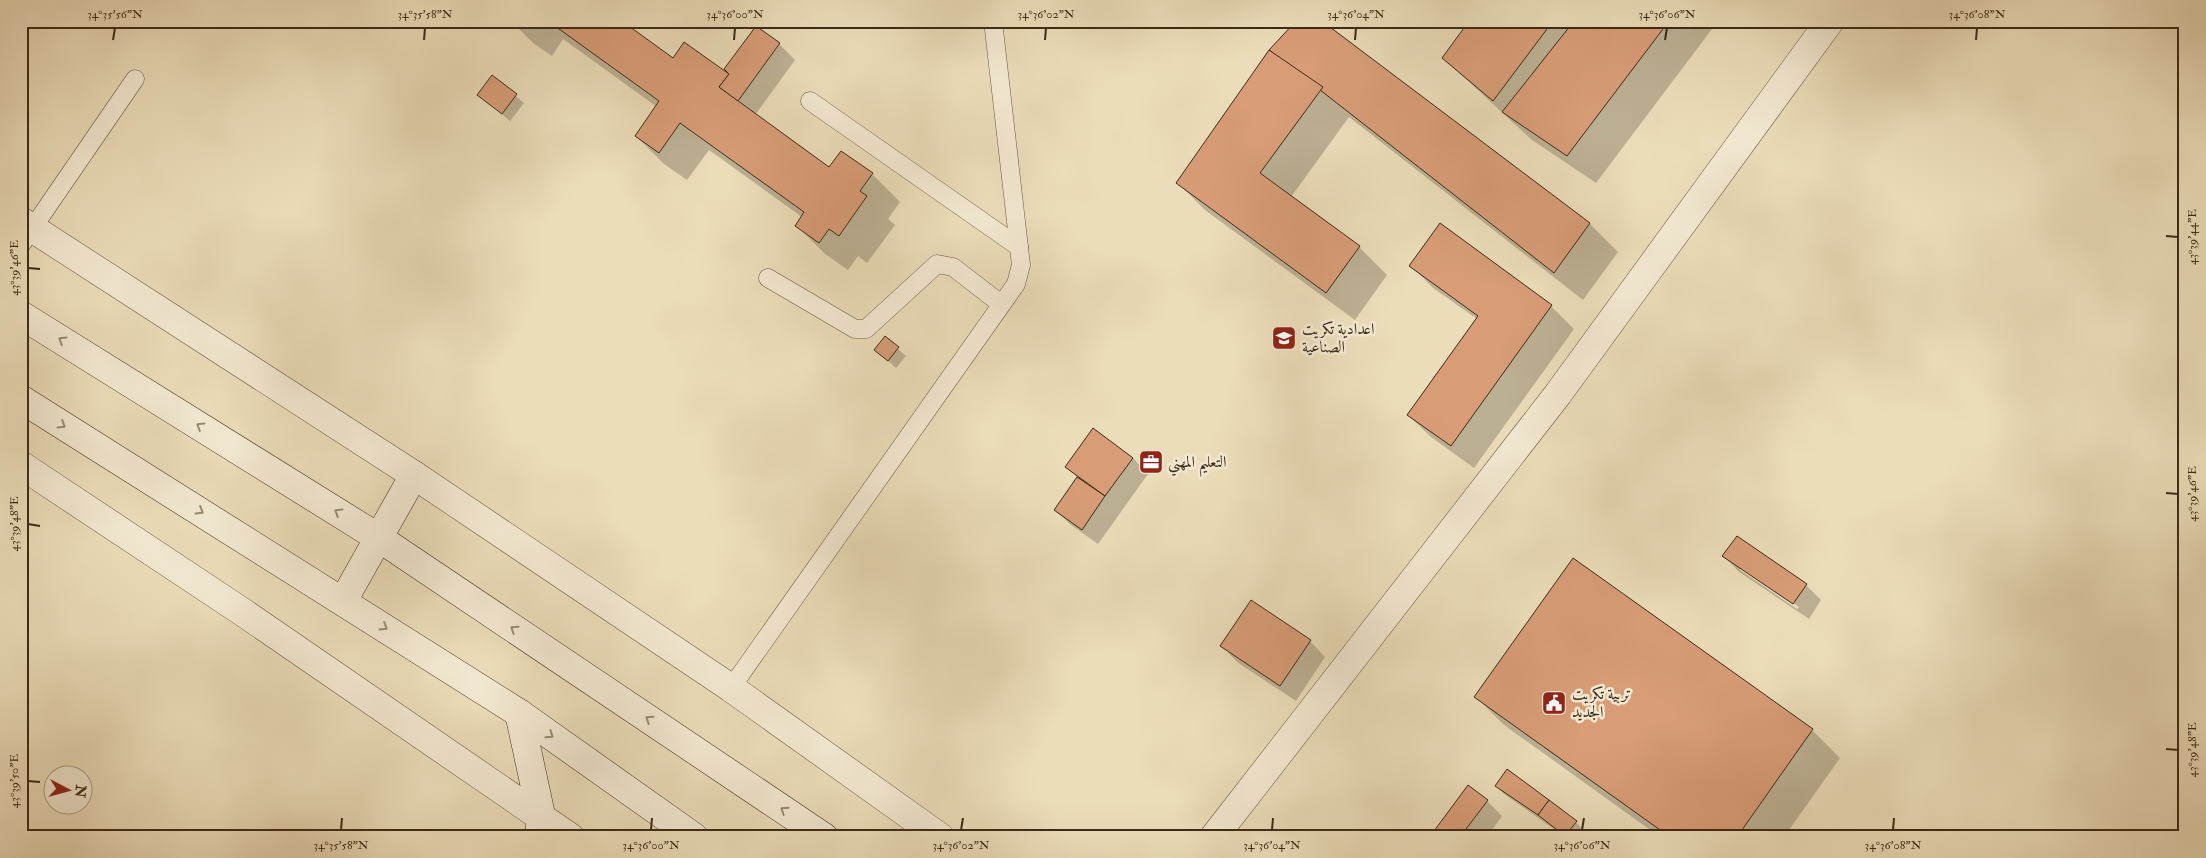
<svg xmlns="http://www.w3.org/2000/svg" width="2206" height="858" font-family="'IM FELL Double Pica',Amiri,serif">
	<rect width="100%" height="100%" fill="#ecddba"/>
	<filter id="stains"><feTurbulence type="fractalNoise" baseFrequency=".004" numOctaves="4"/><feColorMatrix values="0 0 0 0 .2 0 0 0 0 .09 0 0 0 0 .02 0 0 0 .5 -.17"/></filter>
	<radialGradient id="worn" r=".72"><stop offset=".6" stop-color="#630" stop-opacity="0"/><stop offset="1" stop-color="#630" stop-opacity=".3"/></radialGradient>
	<g fill="#0003" fill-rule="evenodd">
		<path d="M511,21H620L673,60L730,76L756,27L779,44L795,60L755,115L829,169L872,174L900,202L888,219L895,225L867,263L858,256L848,270L825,254L797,226L802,217L709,150L687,180L664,164L636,136L657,107L563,39L552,56L533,43Z"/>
		<path d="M1320,21L1590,224L1618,252L1583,300L1349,117L1291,197L1359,247L1387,275L1355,320L1205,210L1177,182Z"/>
		<path d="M1471,21H1718L1596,183L1532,140L1443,58Z"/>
		<path d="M493,77L524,103L510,121L479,95Z"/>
		<path d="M1440,225L1551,306L1574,329L1474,468L1431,437L1408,415L1477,319L1433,288L1411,266Z"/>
		<path d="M885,338L906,356L896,368L876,350Z"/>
		<path d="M1133,458L1148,474L1098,544L1071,525L1055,510L1078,478L1067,467Z"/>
		<path d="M1724,556L1806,585L1821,600L1809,619L1739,572ZM1740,567L1799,607L1797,609L1740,570Z"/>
		<path d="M1310,641L1325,657L1296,701L1237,662L1222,646Z"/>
		<path d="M1476,697L1812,730L1840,758L1784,837H1660L1504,725Z"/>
		<path d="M1496,786L1576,822L1583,830L1578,837H1565L1504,794Z"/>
		<path d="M1487,801L1502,816L1487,837H1442Z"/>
	</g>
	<g fill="#d89d77" stroke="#3c2a16">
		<path d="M512,21H528L523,29Z"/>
		<path d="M548,21H622L673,58L684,42L729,74L719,87L829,167L841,151L873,173L860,191L867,196L839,236L829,229L819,243L795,226L804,212L680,123L659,153L635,136L659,101Z"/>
		<path d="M1296,21H1322L1590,223L1554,273L1269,50Z"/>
		<path d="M1469,21H1553L1493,101L1442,58Z"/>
		<path d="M1574,21H1669L1567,156L1502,112Z"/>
		<path d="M756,26L780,43L738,101L719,87L729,74L724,69Z"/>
		<path d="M1269,50L1323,87L1260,173L1360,246L1326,293L1176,183Z"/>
		<path d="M492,75L517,94L502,114L477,95Z"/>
		<path d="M1440,223L1552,305L1451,446L1407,415L1478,316L1409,266Z"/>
		<path d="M885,336L899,347L888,361L874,350Z"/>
		<path d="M1093,428L1133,458L1105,496L1065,467Z"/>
		<path d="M1077,477L1105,496L1082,530L1054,510Z"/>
		<path d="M1737,536L1807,584L1793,604L1722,556Z"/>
		<path d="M1573,558L1813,729L1737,837H1670L1474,697Z"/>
		<path d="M1251,600L1311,640L1280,686L1220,646Z"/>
		<path d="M1507,769L1549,800L1538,815L1495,786Z"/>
		<path d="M1468,785L1488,800L1460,837H1442L1434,831Z"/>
		<path d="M1549,800L1577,821L1565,836L1538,815Z"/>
	</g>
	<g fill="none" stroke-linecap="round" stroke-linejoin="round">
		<defs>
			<g id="lane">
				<path d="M810,101L1019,247"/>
				<path d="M21,245L135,79"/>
				<path d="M768,278L855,329H866L937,264L953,267L1001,304"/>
				<path d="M731,688L1016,284L1021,265L993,21"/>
			</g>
			<g id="street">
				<path d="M21,221L414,475L731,688L940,837"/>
				<path d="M21,465L244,613L570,837"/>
				<path d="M1214,837L1558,394L1830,21"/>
			</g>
			<g id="secondary">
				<path d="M21,315L379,538L824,837"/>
				<path d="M21,399L519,713L694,837"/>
				<path d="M343,601L414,475"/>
				<path d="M519,713L541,815L539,837"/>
			</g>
		</defs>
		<use href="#lane" stroke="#68573f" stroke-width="19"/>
		<use href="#street" stroke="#68573f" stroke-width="29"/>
		<use href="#secondary" stroke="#3c2a16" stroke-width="29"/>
		<use href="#lane" stroke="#f3e9d2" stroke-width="18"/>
		<use href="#street" stroke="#f3e9d2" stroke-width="28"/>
		<use href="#secondary" stroke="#f3e9d2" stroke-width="28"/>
	</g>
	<defs><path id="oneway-chevron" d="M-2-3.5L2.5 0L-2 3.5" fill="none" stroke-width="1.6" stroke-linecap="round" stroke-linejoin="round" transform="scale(1.25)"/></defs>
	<g stroke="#988a74">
		<use href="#oneway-chevron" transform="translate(62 340) rotate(-148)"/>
		<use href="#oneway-chevron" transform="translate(62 425) rotate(32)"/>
		<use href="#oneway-chevron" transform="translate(200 426) rotate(-148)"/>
		<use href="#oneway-chevron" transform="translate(200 511) rotate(32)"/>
		<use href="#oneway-chevron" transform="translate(338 512) rotate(-148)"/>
		<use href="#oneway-chevron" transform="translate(384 627) rotate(32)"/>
		<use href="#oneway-chevron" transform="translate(514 629) rotate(-146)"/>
		<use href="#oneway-chevron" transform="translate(649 719) rotate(-146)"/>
		<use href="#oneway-chevron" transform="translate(550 735) rotate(35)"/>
		<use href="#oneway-chevron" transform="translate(784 810) rotate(-146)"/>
	</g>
	<path fill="none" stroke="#3c2a16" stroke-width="2" d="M113,40L115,28M424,40L425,28M734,40L735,28M1045,40L1046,28M1355,40L1356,28M1665,40L1667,28M1976,40L1977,28M2166,236L2178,237M28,268L40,269M2166,493L2178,494M28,524L40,526M2166,749L2178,750M28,781L40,782M341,830L342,818M651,830L652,818M961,830L963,818M1272,830L1273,818M1582,830L1584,818M1893,830L1894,818"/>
	<defs>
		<symbol id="school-square" viewBox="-11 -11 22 22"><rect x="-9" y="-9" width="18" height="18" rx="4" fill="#8f2418" stroke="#f3e9d2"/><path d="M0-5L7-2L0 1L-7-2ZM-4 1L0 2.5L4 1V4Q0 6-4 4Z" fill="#fff"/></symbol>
		<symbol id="office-square" viewBox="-11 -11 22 22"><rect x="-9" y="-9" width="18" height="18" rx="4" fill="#8f2418" stroke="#f3e9d2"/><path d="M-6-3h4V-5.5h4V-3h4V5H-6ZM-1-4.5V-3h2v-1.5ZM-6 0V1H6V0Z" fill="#fff"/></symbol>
		<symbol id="civic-square" viewBox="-11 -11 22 22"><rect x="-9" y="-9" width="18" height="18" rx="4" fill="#8f2418" stroke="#f3e9d2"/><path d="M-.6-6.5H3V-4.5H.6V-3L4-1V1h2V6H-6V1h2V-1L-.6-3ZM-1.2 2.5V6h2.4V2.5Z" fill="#fff"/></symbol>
	</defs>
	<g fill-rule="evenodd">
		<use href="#school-square" x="1270" y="324" width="28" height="28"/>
		<use href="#office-square" x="1137" y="448" width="28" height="28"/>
		<use href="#civic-square" x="1540" y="689" width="28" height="28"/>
	</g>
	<g text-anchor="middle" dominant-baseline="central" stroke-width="5" stroke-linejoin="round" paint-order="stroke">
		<g font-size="16" fill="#3c2a16" stroke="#f3e9d2" text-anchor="start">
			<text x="1302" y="329">اعدادية تكريت<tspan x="1302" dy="18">الصناعية</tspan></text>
			<text x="1168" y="462">التعليم المهني</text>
			<text x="1572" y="694">تربية تكريت<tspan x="1572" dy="18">الجديد</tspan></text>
		</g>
	</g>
	<rect width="2206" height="858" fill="none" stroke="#ecddba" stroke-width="55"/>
	<g transform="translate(68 790) rotate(96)"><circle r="24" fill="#f3e9d2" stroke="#aa9d87"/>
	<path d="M0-4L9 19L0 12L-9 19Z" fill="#8f2418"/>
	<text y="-8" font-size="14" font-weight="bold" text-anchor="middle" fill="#3c2a16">N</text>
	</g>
	<rect x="28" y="28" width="2150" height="802" fill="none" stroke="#3c2a16" stroke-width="2"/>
	<g font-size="12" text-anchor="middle" fill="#3c2a16">
		<text x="115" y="18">34°35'56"N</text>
		<text x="425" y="18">34°35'58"N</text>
		<text x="735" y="18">34°36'00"N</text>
		<text x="1046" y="18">34°36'02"N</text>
		<text x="1356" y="18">34°36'04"N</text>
		<text x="1667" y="18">34°36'06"N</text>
		<text x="1977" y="18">34°36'08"N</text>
		<text transform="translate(2192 237) rotate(-90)" y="4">43°39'44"E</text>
		<text transform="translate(14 268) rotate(-90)" y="4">43°39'46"E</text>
		<text transform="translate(2192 494) rotate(-90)" y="4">43°39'46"E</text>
		<text transform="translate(14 524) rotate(-90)" y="4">43°39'48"E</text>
		<text transform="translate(2192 750) rotate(-90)" y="4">43°39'48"E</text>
		<text transform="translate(14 781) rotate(-90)" y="4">43°39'50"E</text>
		<text x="341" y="849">34°35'58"N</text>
		<text x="651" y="849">34°36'00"N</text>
		<text x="961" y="849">34°36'02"N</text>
		<text x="1272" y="849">34°36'04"N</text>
		<text x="1582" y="849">34°36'06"N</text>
		<text x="1893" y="849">34°36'08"N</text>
	</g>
	<rect width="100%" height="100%" filter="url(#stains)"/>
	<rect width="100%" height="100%" fill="url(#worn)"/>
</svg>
